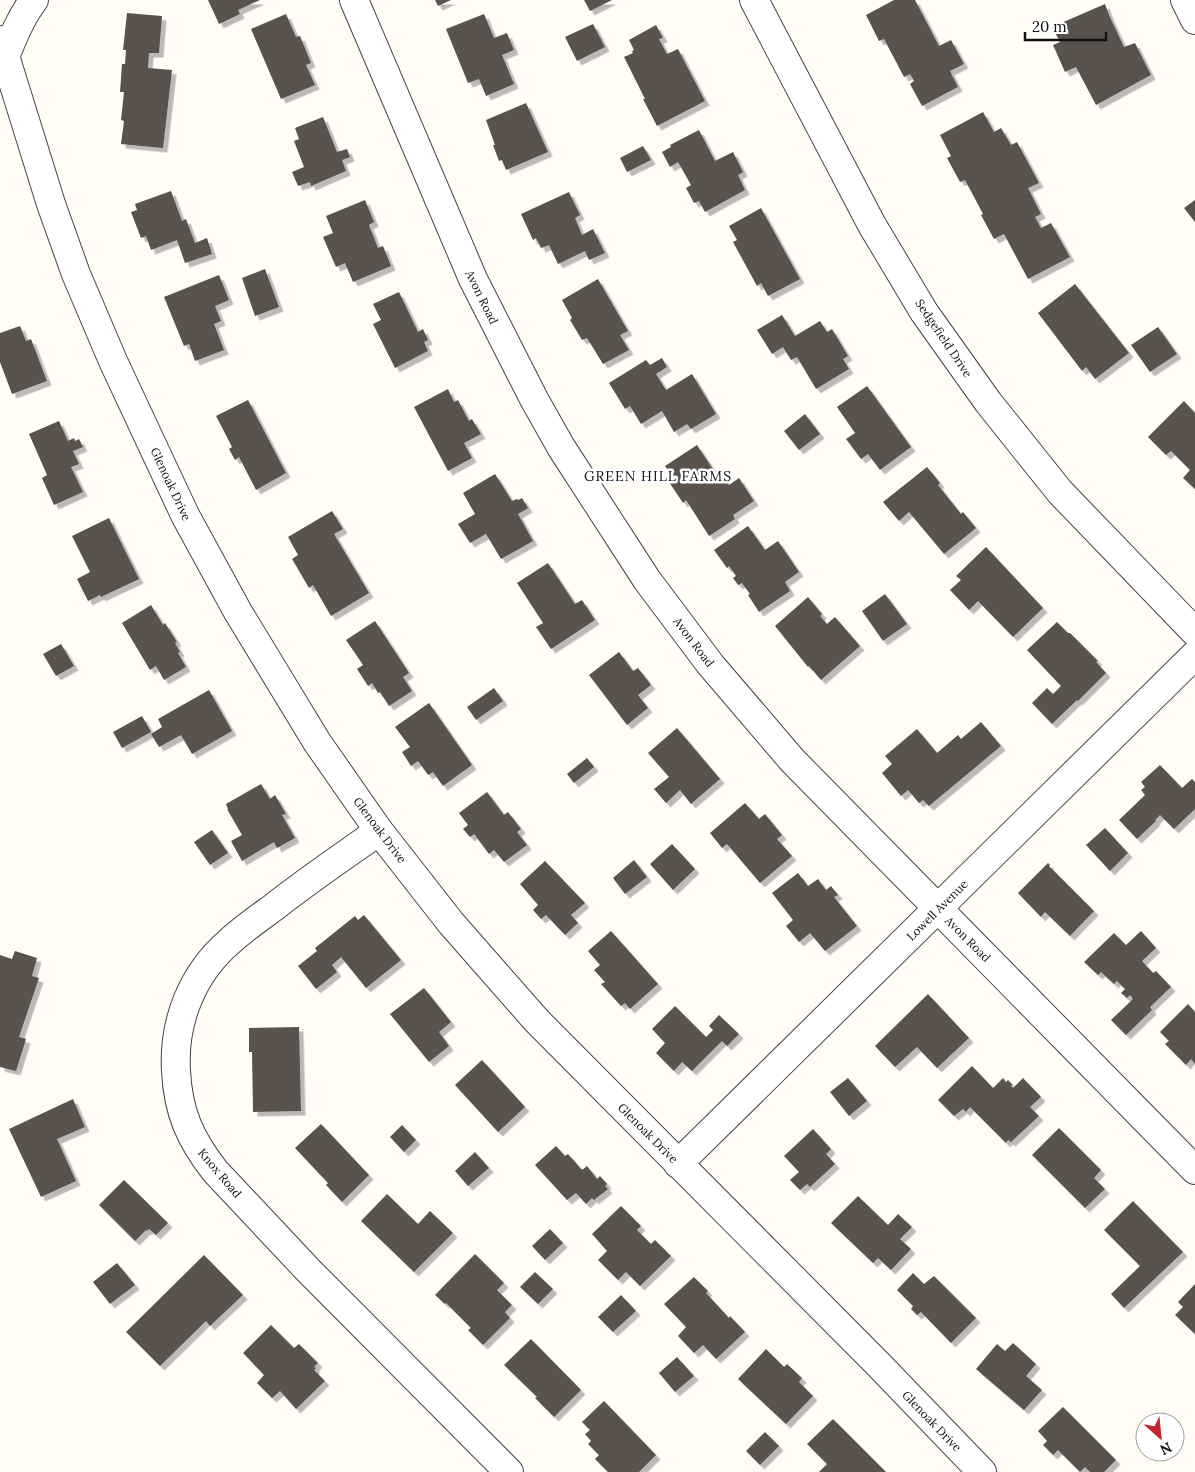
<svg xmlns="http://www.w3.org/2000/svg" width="1195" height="1472" font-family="Lora,serif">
	<defs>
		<filter id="shadow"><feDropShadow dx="4.5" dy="4.5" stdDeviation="0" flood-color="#0004"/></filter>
	</defs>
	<rect width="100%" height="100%" fill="#fffdf5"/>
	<g fill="#5a524d" filter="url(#shadow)">
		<path d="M208,0H260L238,10L240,14L219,24Z"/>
		<path d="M435,0H451L438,6Z"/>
		<path d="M584,0H612L590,11Z"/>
		<path d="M894,0H915L939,46L951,40L964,64L950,71L958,87L922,106L910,84L914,81L910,74L904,77L884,39L879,41L866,15Z"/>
		<path d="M1105,4L1109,15L1124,47L1135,43L1151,75L1096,105L1076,67L1065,72L1053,45L1060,42L1052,27Z"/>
		<path d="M127,13L162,16L159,53H149L148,68L172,70L163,148L121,144L124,121L121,120L124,92H120L122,64H125L126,50H123Z"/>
		<path d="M286,14L296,37L300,36L311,63L306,65L315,85L281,99L251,29Z"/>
		<path d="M484,14L494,38L507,33L514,50L502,55L514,84L486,96L479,79L468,83L446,29Z"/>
		<path d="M593,24L605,47L577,61L565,37Z"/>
		<path d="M656,25L663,38L659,39L667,54L678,49L705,101L657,126L643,99H645L624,57L633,53L632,51L634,50L629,40Z"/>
		<path d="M526,103L548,152L506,170L502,160L499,161L493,145H495L486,120Z"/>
		<path d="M983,112L994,132L1001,128L1011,145L1017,142L1039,183L1028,188L1041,214L1035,217L1041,228L1051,223L1070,257L1028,279L1004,234L994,239L981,215L983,214L965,180L960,182L947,158L951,156L940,135Z"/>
		<path d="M323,117L337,152L347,149L350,157L342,160L346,171L311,186L310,182L298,186L292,172L304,167L294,141L299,139L295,128Z"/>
		<path d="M699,130L715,161L733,152L743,172L738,175L745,190L705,212L699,201L694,203L686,188L691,185L678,162L670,167L662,152L671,147L670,145Z"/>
		<path d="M643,146L651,160L627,172L620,158Z"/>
		<path d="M171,191L182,221L186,219L195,243L207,238L212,254L185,263L177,240L151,250L146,236L141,238L131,212L137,210L135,204Z"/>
		<path d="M569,192L580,215L575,218L582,235L593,229L605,253L589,260L585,251L558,264L549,245L541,248L536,238L533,240L521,214Z"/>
		<path d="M365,200L374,222L369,225L378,248L383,246L391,266L353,282L345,263L336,267L323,237L333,233L326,216Z"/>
		<path d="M1195,200V222L1184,208Z"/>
		<path d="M761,208L800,279L768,296L761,283L757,286L733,242L737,240L729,226Z"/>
		<path d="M265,269L279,307L255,316L242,278Z"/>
		<path d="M219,275L229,300L215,306L221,321L214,324L224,350L195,361L189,344L184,346L164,297Z"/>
		<path d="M598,279L628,331L620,335L629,350L603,364L587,338L582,340L570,320L572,318L562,300Z"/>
		<path d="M1075,284L1129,353L1095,379L1086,367L1082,371L1038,313Z"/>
		<path d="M399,292L418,332L423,329L428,340L424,342L428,351L395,368L373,324L381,320L373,304Z"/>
		<path d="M782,315L795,336L820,321L827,332L832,329L848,356L843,359L849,369L816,389L797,357L791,360L783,347L772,354L757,330Z"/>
		<path d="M20,326L26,341L31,339L47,381L12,394L0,362V333Z"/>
		<path d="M1158,327L1177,354L1150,372L1131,345Z"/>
		<path d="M662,358L667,367L656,374L666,390L692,374L716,414L691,429L687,424L674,432L662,411L641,424L630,406L625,409L609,383L646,360L650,365Z"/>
		<path d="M867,386L911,447L880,470L868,454L861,459L846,439L855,433L837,407Z"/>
		<path d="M448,389L454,402L458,400L469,421L472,419L481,434L464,443L472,458L448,471L414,407Z"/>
		<path d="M248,400L286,473L256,490L239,457L235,460L229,449L232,447L216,416Z"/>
		<path d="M1184,401L1195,413V489L1183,478L1190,470L1171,451L1166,455L1148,437Z"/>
		<path d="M805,414L820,434L799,450L784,431Z"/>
		<path d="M59,421L68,441L74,438L75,441L79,439L83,447L73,451L79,464L71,467L83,492L54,505L42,478L47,475L29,434Z"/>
		<path d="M697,445L718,477L722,475L729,485L739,478L754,501L733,515L735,519L709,536L686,500L683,503L667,479L672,476L665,466Z"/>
		<path d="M927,467L940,483L938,485L961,514L963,512L976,528L944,554L909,512L899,521L883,502Z"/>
		<path d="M495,474L512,501L517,499L518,500L522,498L528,508L518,514L533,541L501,559L486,534L470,543L458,524L475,514L463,493Z"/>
		<path d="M332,511L343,529L334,534L369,593L331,616L313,585L309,588L292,559L298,555L288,537Z"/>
		<path d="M109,518L139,579L101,597L100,595L88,601L77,579L90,572L72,536Z"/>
		<path d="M748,526L765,550L778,541L799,572L785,582L790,591L759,612L748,595L750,594L742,583L738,585L733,578L736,576L729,566L727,568L714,550Z"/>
		<path d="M986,547L1043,608L1013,637L978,601L969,610L950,590L961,580L956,576Z"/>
		<path d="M548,563L575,604L582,600L595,620L551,649L536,627L543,623L517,583Z"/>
		<path d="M885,594L907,624L883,641L862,611Z"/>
		<path d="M808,597L822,614L820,616L827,624L835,617L860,646L821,680L809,666L808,667L775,626Z"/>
		<path d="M151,605L163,625L165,623L177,642L175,643L180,652L178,653L186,667L164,680L156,666L150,670L122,623Z"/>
		<path d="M375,621L409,673L403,677L412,691L389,706L380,692L378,693L372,683L368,686L357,669L363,665L346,640Z"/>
		<path d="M1057,622L1068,633H1070L1098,661L1096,662L1106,673L1078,701L1077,700L1052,724L1032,703L1047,688L1053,694L1061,686L1027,650Z"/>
		<path d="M61,644L74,666L56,676L43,654Z"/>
		<path d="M619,652L633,671L638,668L651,685L638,695L648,708L627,725L589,675Z"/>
		<path d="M494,688L503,701L476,720L467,707Z"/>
		<path d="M209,690L232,731L192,754L181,735L159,747L151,734L162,727L158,719Z"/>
		<path d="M429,703L472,765L443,786L433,772L428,775L418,761L411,766L402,752L410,747L395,727Z"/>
		<path d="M142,716L151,732L122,748L113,732Z"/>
		<path d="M981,722L1001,746L929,806L923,800L919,803L908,790L901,796L882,773L892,764L885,756L917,729L937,753L958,735L961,739Z"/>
		<path d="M677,728L720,779L691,804L680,790L666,803L654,789L669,777L648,753Z"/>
		<path d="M587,758L594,767L574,783L567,774Z"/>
		<path d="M1160,765L1182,788L1192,779L1195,782V809L1174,829L1160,815L1155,820L1156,821L1137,839L1119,820L1145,795L1141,790L1145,787L1141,782Z"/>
		<path d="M261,784L270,799L275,795L286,814L282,815L295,838L277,848L274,842L242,861L231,841L242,835L227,809H228L226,804Z"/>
		<path d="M487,792L504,815L508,812L521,829L517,832L527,845L504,862L494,850L489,854L474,834L470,837L463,829L468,825L459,813Z"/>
		<path d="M745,803L759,819L765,814L782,835L777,839L792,856L760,883L727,844L722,848L710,833Z"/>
		<path d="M1105,828L1128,853L1110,871L1086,845Z"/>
		<path d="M212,830L228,853L210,865L194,842Z"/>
		<path d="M672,844L695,869L673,890L650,864Z"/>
		<path d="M634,860L647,877L625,894L613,878Z"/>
		<path d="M545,861L585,903L571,915L578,923L565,935L546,915L541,919L533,910L538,905L520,884Z"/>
		<path d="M1048,863L1050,865L1049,866L1094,911L1070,936L1045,912L1041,917L1018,893Z"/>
		<path d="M798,873L808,886L818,879L826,890L831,886L838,895L834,897L857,926L825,951L810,933L799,942L786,926L793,920L772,893Z"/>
		<path d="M364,915L401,960L366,988L341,957L332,965L337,972L316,989L298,966L317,951L315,948L355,916L358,920Z"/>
		<path d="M611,931L658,984L630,1009L625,1003L621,1006L601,984L605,982L594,970L600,965L588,951Z"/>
		<path d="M1141,931L1156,948L1142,961L1153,973L1156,971L1171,987L1150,1007L1152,1010L1126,1035L1111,1020L1133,999L1130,995L1127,998L1121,993L1125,989L1117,981L1114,984L1101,972L1098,975L1084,962L1114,933L1126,945Z"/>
		<path d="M15,951L37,958L32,976L39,978L19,1037L26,1039L16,1071L0,1067V955L12,959Z"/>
		<path d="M424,988L451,1022L439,1032L449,1046L429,1062L390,1014Z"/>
		<path d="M928,994L969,1038L937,1068L917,1047L895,1067L875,1046Z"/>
		<path d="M1188,1004L1195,1012V1064L1191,1059L1186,1065L1165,1044L1169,1041L1160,1032Z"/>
		<path d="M675,1006L706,1037L713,1030L709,1026L719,1015L739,1034L727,1046L722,1041L692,1071L682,1062L674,1071L656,1053L665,1043L652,1029Z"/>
		<path d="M299,1027L301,1111L253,1112L252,1052H249V1028Z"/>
		<path d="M482,1060L525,1107L498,1132L455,1085Z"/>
		<path d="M972,1066L993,1088L1003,1078L1006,1082L1008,1080L1013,1085L1011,1086L1013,1088L1023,1078L1041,1097L1030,1107L1039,1116L1011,1142L1008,1140L1006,1143L970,1107L966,1112L963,1109L954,1116L938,1100Z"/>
		<path d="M848,1078L867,1101L849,1116L830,1092Z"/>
		<path d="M73,1099L85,1127L57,1139L76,1181L41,1197L9,1129Z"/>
		<path d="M321,1124L369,1175L342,1202L326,1185L328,1183L295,1148Z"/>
		<path d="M402,1125L416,1140L404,1152L390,1137Z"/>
		<path d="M1059,1128L1101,1170L1094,1178L1105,1189L1085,1208L1032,1155Z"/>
		<path d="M813,1129L831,1149L826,1154L835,1164L810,1187L807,1184L800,1190L790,1180L799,1172L784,1156Z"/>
		<path d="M556,1146L565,1156L568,1154L582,1170L587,1166L597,1179L600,1176L607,1184L605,1186L608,1189L594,1200L592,1198L586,1204L576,1193L567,1200L535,1165Z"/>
		<path d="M475,1152L489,1168L468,1186L455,1171Z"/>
		<path d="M124,1180L168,1223L156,1235L149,1229L147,1231L146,1230L135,1241L99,1205Z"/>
		<path d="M387,1194L418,1224L430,1211L453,1233L414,1272L361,1221Z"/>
		<path d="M858,1196L888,1225L898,1214L912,1227L900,1239L911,1249L891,1270L878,1258L873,1263L831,1223Z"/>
		<path d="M1133,1201L1183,1252L1124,1308L1111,1294L1140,1266L1104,1230Z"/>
		<path d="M621,1206L641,1226L637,1230L651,1244L655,1240L671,1256L640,1286L626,1272L618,1280L598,1260L607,1251L592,1234Z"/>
		<path d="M550,1229L563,1243L545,1260L532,1246Z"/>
		<path d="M475,1254L504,1283L497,1290L512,1305L505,1312L510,1318L483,1345L468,1330L471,1328L446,1303L445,1304L435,1295Z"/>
		<path d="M204,1255L243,1295L210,1326L206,1321L160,1366L126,1332Z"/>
		<path d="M117,1263L135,1285L110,1304L93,1282Z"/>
		<path d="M535,1272L553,1289L538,1304L520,1287Z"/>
		<path d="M913,1273L924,1284L934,1276L976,1318L951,1343L921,1312L917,1315L911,1309L913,1306L897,1290Z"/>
		<path d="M694,1277L708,1291L706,1293L729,1318L730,1316L745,1332L716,1359L703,1345L694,1353L678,1336L686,1327L664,1304Z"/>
		<path d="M1195,1284V1334L1175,1315L1183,1307L1178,1302Z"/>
		<path d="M621,1295L636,1311L613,1332L598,1317Z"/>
		<path d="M271,1325L294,1348L299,1344L318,1363L314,1367L316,1368L314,1370L325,1381L296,1409L280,1391L272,1398L257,1383L264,1375L243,1353Z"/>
		<path d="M531,1339L581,1390L554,1417L535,1398L537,1397L504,1365Z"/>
		<path d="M1013,1343L1036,1364L1026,1376L1042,1390L1024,1410L976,1369L997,1344L1005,1351Z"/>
		<path d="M766,1349L784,1367L787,1364L802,1378L799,1382L813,1396L786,1424L738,1379Z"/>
		<path d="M677,1357L694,1376L675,1392L659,1373Z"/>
		<path d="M604,1401L656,1455L639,1472H608L595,1459L599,1455L588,1444L591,1441L585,1434L590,1430L582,1422Z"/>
		<path d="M1063,1407L1116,1460L1104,1472H1090L1085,1467L1080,1472L1058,1450L1053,1455L1043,1445L1047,1441L1038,1431Z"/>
		<path d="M833,1419L886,1472H819L827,1464L807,1444Z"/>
		<path d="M765,1432L779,1446L760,1465L746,1451Z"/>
	</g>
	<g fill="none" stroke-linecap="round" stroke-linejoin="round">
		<defs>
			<g id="street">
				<path d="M354,0L473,279L534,399L561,447L647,580L710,664L792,760L1195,1170"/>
				<path d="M754,0L872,225L924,312L988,402L1060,492L1195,632"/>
				<path d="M1185,0L1195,20"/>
				<path d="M0,40L51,204L76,274L113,361L185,515L238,612L317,742L379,831L451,923L537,1021L879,1365L982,1472"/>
				<path d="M5,57C13,37 21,17 34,0"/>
				<path d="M379,831C344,856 308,880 274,907C259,918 243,929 229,942C192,974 173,1022 176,1071C178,1112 190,1139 215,1171L309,1271L509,1472"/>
				<path d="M678,1164L1195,655"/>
			</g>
		</defs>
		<use href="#street" stroke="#444" stroke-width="30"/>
		<use href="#street" stroke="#fff" stroke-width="28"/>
	</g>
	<g text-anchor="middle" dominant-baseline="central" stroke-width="5" stroke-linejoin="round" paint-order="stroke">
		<g font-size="12" fill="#111" stroke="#fff">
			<text transform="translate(482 297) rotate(64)">Avon Road</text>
			<text transform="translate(944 338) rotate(56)">Sedgefield Drive</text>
			<text transform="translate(171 484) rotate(65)">Glenoak Drive</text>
			<text transform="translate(694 642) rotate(53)">Avon Road</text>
			<text transform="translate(380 830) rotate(53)">Glenoak Drive</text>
			<text transform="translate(937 910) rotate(-45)">Lowell Avenue</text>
			<text transform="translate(968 939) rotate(45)">Avon Road</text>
			<text transform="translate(648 1133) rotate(45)">Glenoak Drive</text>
			<text transform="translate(220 1173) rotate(50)">Knox Road</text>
			<text transform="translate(932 1421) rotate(46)">Glenoak Drive</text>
		</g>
		<g font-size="14" letter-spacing="1" fill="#111" stroke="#fff">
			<text x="658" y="476">GREEN HILL FARMS</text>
		</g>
	</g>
	<g transform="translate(1160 1437) rotate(153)"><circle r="24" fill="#ffffff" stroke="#a0a0a0"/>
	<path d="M0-4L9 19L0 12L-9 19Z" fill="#c4262e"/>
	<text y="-8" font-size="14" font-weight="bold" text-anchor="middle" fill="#111111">N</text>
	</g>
	<path d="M1025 32v8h81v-8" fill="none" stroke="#111111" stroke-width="2.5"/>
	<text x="1032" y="32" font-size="15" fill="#111111" stroke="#ffffff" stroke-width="4" paint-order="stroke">20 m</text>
</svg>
